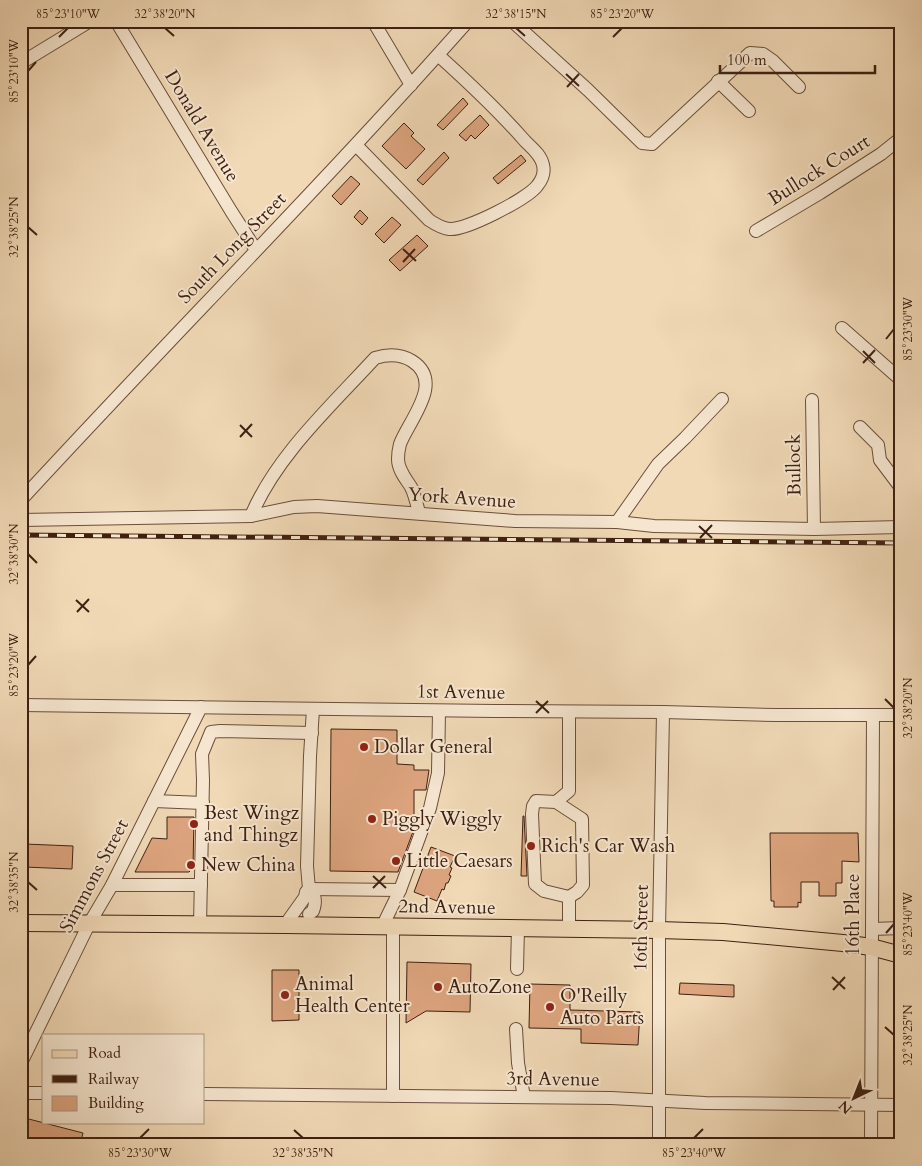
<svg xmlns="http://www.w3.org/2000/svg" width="922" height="1166" font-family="Cardo,serif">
	<rect width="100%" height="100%" fill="#f1d9b6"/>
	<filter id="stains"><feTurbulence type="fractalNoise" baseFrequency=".004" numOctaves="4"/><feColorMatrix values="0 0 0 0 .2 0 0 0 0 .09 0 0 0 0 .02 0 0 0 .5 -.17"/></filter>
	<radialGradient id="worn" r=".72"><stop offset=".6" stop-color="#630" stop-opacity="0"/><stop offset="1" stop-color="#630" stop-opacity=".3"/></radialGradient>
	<g fill="#dda57f" stroke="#3e2012">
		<path d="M463,98L468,104L443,130L437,125Z"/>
		<path d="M480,115L489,125L475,139L471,135L466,141L459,135Z"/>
		<path d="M404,123L414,133L411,136L425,149L406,169L382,146Z"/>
		<path d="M444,152L449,158L423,185L417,180Z"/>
		<path d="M521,155L526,161L498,184L493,178Z"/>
		<path d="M351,176L360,184L341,205L332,196Z"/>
		<path d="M360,210L368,218L362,225L354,217Z"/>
		<path d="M392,217L401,225L384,243L375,234Z"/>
		<path d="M417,235L428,246L400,271L389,260Z"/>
		<path d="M331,729L397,730V764L414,765V770H429L426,790H414V829L398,872L330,871Z"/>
		<path d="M523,816H524L527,876H521Z"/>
		<path d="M167,817H194L193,868L189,872H135L152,838L167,839Z"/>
		<path d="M770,833H858L859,862L842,861V883H836V896H819V882H801V903L798,902V907H774V901H771Z"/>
		<path d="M25,844L73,846L72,869L24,867Z"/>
		<path d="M431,847L455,856L450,867L452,868L449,875L451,876L448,883H446L444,890L442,889L437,901L414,892Z"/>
		<path d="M407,962L471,964L470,1012L426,1011L406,1023Z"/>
		<path d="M272,970H299V1020L272,1021Z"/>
		<path d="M680,983L734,985V997L679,994Z"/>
		<path d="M530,984L570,985V1010L640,1012L638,1045L581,1043V1029L529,1028Z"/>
		<path d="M21,1117L83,1133L80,1145H21Z"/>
	</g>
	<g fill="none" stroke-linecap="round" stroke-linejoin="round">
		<defs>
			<g id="minor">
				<path d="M116,21L231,211L256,250"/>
				<path d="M373,21L411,85"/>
				<path d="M512,21L588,90L642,143L652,144L750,53L763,54L773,61L799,87"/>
				<path d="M21,63L90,21"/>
				<path d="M718,81L749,111"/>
				<path d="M356,145L429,220C435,224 441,228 449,229C465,231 527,199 537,186C542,180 545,173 543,165C541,155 532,148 525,141C498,110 468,82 438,55"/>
				<path d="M756,231L820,193L881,154L901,138"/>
				<path d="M842,328L901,380"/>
				<path d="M812,400L814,529"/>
				<path d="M860,427L878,445L880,460L901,488"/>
				<path d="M21,500C169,339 323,185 468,21"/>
				<path d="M251,516C276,456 331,406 375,358C388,354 401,354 412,361C445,382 409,420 400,444C399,448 398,455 398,459C398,470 406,479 411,487C415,495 417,505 419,513"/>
				<path d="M21,520L251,516L294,507L317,506L515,521L617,522L654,526L814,529L901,527"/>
				<path d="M617,522L658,464L685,438L722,399"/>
				<path d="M21,705L495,711L663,712L776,715H901"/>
				<path d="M154,801L203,803"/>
				<path d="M536,801L556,802L582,819L583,885L577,892L569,897L544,891L535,884L532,814L533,806Z"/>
				<path d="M556,802L569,791V712"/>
				<path d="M112,885H201"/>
				<path d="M309,889L400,890"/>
				<path d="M309,889C316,894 316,903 313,911L309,914"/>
				<path d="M200,925L203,780L202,754L211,732L220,731L312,733"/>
				<path d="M285,925L305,897L306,892L309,889L307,866L310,756L313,709"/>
				<path d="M382,927L400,890L430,808L438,773L439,711"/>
				<path d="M569,929V897"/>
				<path d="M872,929L901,928"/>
				<path d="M517,969L518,928"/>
				<path d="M516,1029L518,1063L524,1097"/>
				<path d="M21,1063L89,924L112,885L201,707"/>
				<path d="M21,1093H44"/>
				<path d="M204,1094L611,1098L705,1103L901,1105"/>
				<path d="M393,1096V927"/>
				<path d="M659,1145V930L663,712"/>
				<path d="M871,1145L873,715"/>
			</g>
			<path id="major" d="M21,923L285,925L659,930L723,932L843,943L871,947L901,955"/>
		</defs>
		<use href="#minor" stroke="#6b4e3b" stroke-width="14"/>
		<use href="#major" stroke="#3e2012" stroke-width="18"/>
		<use href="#minor" stroke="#f6e6d0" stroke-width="12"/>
		<use href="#major" stroke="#f1d9b6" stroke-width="16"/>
		<defs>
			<path id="rail" d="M21,535L901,543"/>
		</defs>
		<use href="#rail" stroke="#3e2012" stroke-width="5"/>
		<use href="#rail" stroke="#f6e6d0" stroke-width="3" stroke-dasharray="9" stroke-linecap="butt"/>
	</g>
	<path fill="none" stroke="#3e2012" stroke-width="2" d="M165,28L174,36M516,28L525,36M59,37L68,28M613,37L622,28M28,71L36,62M566,74L579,86M567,87L579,74M28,227L37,235M403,249L416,261M403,262L415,249M886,339L894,329M863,351L875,363M863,363L875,350M240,425L252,437M240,437L252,424M699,526L712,538M700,538L712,525M28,554L37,563M76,600L89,612M77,612L89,599M28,665L36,656M885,699L894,708M536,701L549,713M536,713L548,701M373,876L386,888M28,882L37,890M373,888L385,876M886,933L894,924M832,977L845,989M833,990L845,977M885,1027L894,1035M294,1130L303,1138M140,1138L149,1129M694,1138L703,1129"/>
	<g fill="#8f2418" stroke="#f6e6d0" stroke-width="2">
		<circle cx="364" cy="747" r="5"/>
		<circle cx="372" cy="819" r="5"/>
		<circle cx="194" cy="824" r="5"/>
		<circle cx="531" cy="846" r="5"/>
		<circle cx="396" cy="861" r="5"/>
		<circle cx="191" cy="865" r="5"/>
		<circle cx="438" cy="987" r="5"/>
		<circle cx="285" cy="995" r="5"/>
		<circle cx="550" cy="1007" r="5"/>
	</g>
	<g text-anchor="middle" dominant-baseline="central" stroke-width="4" stroke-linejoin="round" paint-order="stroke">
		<g font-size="19" fill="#3e2012" stroke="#f6e6d0">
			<text transform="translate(202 126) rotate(59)">Donald Avenue</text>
			<text transform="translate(819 170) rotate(-32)">Bullock Court</text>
			<text transform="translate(232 248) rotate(-46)">South Long Street</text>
			<text transform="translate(794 465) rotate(-91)">Bullock</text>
			<text transform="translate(462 498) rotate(4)">York Avenue</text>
			<text transform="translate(461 692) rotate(1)">1st Avenue</text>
			<text transform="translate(94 876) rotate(-62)">Simmons Street</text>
			<text transform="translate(447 907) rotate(1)">2nd Avenue</text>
			<text transform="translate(853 915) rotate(-90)">16th Place</text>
			<text transform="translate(641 928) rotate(-89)">16th Street</text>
			<text transform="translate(553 1079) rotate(1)">3rd Avenue</text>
		</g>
		<g font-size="19" fill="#3e2012" stroke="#f6e6d0" text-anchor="start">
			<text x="374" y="747">Dollar General</text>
			<text x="204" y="813">Best Wingz<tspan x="204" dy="22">and Thingz</tspan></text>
			<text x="382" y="819">Piggly Wiggly</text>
			<text x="541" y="846">Rich's Car Wash</text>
			<text x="406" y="861">Little Caesars</text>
			<text x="201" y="865">New China</text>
			<text x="295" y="984">Animal<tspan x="295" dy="22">Health Center</tspan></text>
			<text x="448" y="987">AutoZone</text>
			<text x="560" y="996">O'Reilly<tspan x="560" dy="22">Auto Parts</tspan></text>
		</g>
	</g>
	<rect width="922" height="1166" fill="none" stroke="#f1d9b6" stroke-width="55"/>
	<rect x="42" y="1034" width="162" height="90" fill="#f6e6d0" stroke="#ac9784"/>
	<rect x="52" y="1050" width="25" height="8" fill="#f1d9b6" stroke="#ac9784"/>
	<text x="88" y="1058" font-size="15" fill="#3e2012">Road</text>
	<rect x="52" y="1075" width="25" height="8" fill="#3e2012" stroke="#ac9784"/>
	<text x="88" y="1084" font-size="15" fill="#3e2012">Railway</text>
	<rect x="52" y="1096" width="25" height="15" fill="#dda57f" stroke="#ac9784"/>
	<text x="88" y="1108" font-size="15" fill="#3e2012">Building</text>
	<g transform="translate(854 1098) rotate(223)" stroke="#f6e6d0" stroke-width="4" paint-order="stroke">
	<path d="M0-4L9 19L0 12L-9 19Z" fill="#3e2012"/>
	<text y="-8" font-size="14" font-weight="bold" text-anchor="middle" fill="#3e2012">N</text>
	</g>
	<path d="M720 65v8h155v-8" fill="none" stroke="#3e2012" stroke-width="2.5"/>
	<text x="727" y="65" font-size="15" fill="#3e2012" stroke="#f6e6d0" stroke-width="4" paint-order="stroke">100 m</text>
	<rect x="28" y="28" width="866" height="1110" fill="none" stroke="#3e2012" stroke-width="2"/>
	<g font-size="12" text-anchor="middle" fill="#3e2012">
		<text x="68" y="18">85°23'10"W</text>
		<text x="165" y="18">32°38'20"N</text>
		<text x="516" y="18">32°38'15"N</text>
		<text x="622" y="18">85°23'20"W</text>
		<text transform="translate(14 71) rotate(-90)" y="4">85°23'10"W</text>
		<text transform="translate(14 227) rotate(-90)" y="4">32°38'25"N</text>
		<text transform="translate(908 329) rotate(-90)" y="4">85°23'30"W</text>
		<text transform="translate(14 554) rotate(-90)" y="4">32°38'30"N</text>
		<text transform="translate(14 665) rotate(-90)" y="4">85°23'20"W</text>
		<text transform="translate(908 708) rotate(-90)" y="4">32°38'20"N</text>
		<text transform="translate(14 882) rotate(-90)" y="4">32°38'35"N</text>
		<text transform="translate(908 924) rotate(-90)" y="4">85°23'40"W</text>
		<text transform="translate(908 1035) rotate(-90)" y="4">32°38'25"N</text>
		<text x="140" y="1157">85°23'30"W</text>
		<text x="303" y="1157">32°38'35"N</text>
		<text x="694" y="1157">85°23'40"W</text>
	</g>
	<rect width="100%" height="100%" filter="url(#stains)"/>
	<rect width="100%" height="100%" fill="url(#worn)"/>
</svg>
